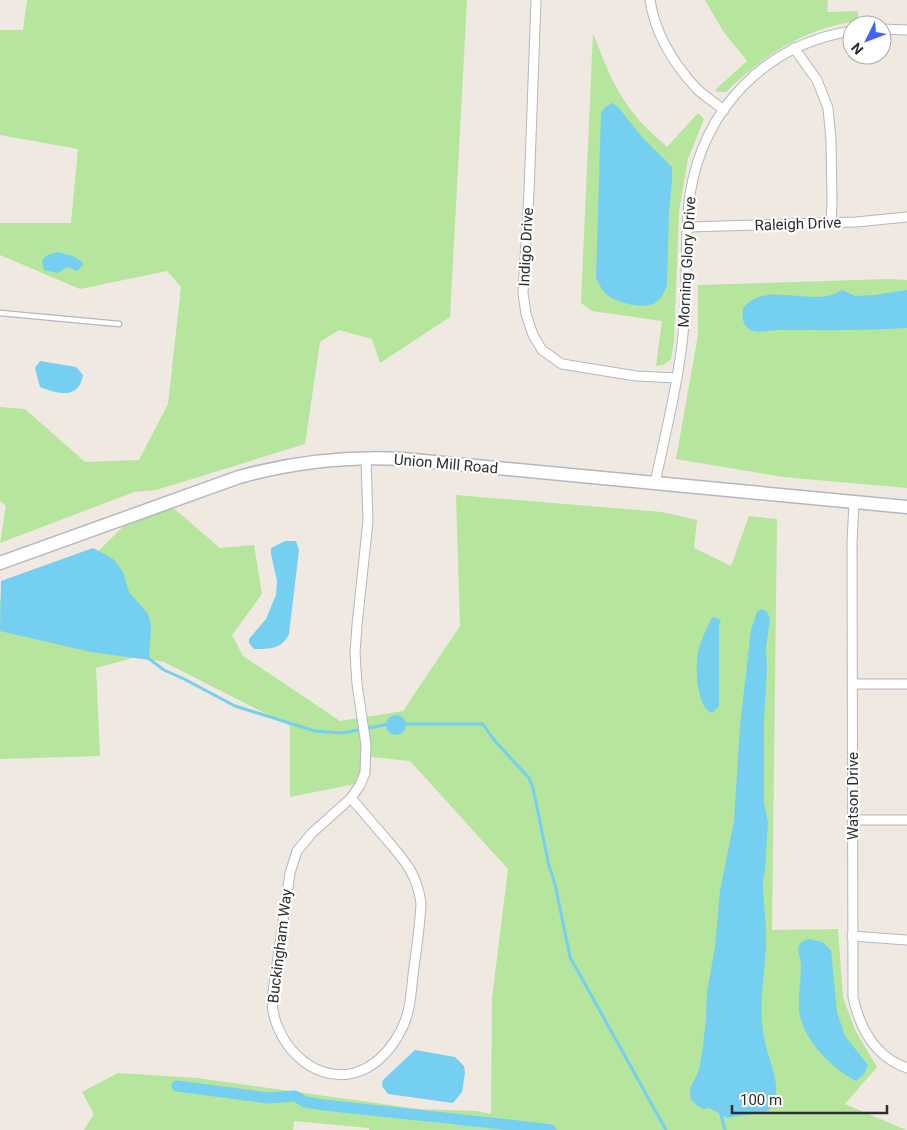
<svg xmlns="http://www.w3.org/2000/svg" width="907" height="1130" font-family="Roboto,sans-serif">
	<rect width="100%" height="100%" fill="#efe9e1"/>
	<g fill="#b6e59e">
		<path d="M27,0H467L450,317L380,363L372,339L339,330L320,342L305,444L156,490L134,492L0,543L6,506L0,501V407L25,409L85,462L139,460L168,404L181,287L167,271L80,289L0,255V223H71L78,149L0,135V30H23Z"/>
		<path d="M705,0H828L827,12L858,11V21C805,28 764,55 726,92H718L715,90L747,61L723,31Z"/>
		<path d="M593,33C603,59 613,87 631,110C641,124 654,135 667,147L698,113L704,119L688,159L679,211L674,341L671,359L663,365L656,366L662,321L592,311L581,303Z"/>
		<path d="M889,279L907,280V488L783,477L676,459L698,335V285Z"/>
		<path d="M456,495L662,512L697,520L694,548L731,566L749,516L777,519L772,930L838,929L843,997L855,1030L877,1067L845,1104L906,1130H369V1128L294,1121L293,1130H84L94,1114L82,1092L118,1073L197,1078L419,1109L477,1111L491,1114L492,998L508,869L410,761L371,757L365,782L290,797V726L164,662L136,657L96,668L100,756L0,759V599L84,565L131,519L170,505L220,548L254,545L262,594L232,635L243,656L340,721L403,711L460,626Z"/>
	</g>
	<g fill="#75cff0">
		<path d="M612,103L618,107L641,136L672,167V179L669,212L667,285C665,292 660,301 653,304C642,309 620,303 610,297C603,292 599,285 596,278L601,113L605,107Z"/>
		<path d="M58,252L73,256L82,262L83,265L77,271L67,267L58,273L44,270L42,262C45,254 51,254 58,252Z"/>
		<path d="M842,290L855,296L875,295L907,290V328C864,331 822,330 780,330C771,330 757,334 749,329C742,324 742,316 743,308C765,282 803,303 831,295C835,294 838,292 842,290Z"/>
		<path d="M40,361L76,367L83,375C79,400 57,394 40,387L35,368Z"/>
		<path d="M285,541H296L299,550L289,634C282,649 270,649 254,649L249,643V639L266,619L276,595L277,581L271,554V548Z"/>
		<path d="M93,548L113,559L116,562L123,572L129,592L148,614L151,625L149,660L91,652L0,631L1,581Z"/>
		<path d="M762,609L766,611L770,618L766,648L767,668L764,720V803L768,822L765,871L763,881C763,903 767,925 766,946C764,982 757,1011 766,1046C771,1067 785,1093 768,1111L727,1118L715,1111L708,1108L703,1109L698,1106L691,1100L690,1089L699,1070L703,1046L706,1018L707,992L715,947L720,891L734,821L740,726L751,630L757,612Z"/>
		<path d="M714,617L721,620L719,624V706L712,713C695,706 695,663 699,648C702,638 707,628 711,619Z"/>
		<circle cx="396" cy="725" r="10"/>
		<path d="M809,939L822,942L831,950L837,1012L845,1036L868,1065L864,1074L856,1081C831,1068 802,1039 799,1010C798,996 801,981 801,966C801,954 791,944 809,939Z"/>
		<path d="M415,1050L455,1057L464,1066L465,1073L462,1092L453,1103L388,1094L382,1086L383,1080Z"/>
	</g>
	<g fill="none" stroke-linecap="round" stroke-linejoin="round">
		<g stroke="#75cff0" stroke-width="3">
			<path d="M148,658L164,670L184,679L235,706L315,731L342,733L389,724"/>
			<path d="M402,724H483L494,740L529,778L533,788L549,866L555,884L570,957L666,1130"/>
			<path d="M720,1111L725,1130"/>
		</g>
		<path stroke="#75cff0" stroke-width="11" d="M177,1086L268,1098L295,1096L305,1102L316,1104C394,1113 472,1120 551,1130"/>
		<defs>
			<path id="lane" d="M0,313L119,324"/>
			<g id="street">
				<path d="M536,0L529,192L523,293L526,314L533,335L542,350L562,364L636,376L677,378"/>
				<path d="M650,0C655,33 674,64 696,88C704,96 715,103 724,110"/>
				<path d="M882,29L907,30"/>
				<path d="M794,48L817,80L828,108L831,140L832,201L831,223"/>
				<path d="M688,227L856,222L907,217"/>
				<path d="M655,483C666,430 680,377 684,323C688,280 684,236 690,194C704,108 766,44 852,31"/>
				<path d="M854,502L852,543L853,997C860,1029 875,1057 907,1068"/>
				<path d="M853,684H907"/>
				<path d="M351,798C363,812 375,826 387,840C405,861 417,874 421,903C420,927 416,951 413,975C411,995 410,1016 399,1034C389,1052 375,1067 354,1073C311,1084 272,1040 272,999L290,873L297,851L312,833L351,798L360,785L365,773L366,745L357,684L355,653L357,625L368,521L366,458"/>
				<path d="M853,820H907"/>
				<path d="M852,936L907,940"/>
			</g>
			<path id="secondary" d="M0,563L239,477C293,462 346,456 403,459L907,507"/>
		</defs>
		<use href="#lane" stroke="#b4b7c1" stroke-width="7"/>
		<use href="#street" stroke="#b4b7c1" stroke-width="11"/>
		<use href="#secondary" stroke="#b4b7c1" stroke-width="15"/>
		<use href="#lane" stroke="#fff" stroke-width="4.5"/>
		<use href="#street" stroke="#fff" stroke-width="9"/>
		<use href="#secondary" stroke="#fff" stroke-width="12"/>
	</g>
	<g text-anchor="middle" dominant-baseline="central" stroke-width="4.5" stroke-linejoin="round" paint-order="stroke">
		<g font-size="15" fill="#2e2e2e" stroke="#fff">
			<text transform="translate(798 224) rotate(-2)">Raleigh Drive</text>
			<text transform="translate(526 247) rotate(-87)">Indigo Drive</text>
			<text transform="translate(687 262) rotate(-87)">Morning Glory Drive</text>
			<text transform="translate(446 464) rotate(5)">Union Mill Road</text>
			<text transform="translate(853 796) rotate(-90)">Watson Drive</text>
			<text transform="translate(280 946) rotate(-83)">Buckingham Way</text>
		</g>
	</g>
	<g transform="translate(867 40) rotate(228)"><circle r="24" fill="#ffffff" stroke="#ababab"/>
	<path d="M0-4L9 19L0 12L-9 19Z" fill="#4264fb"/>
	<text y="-8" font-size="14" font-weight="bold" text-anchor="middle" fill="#2e2e2e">N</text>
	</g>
	<path d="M732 1105v8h155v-8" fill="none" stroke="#2e2e2e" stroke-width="2.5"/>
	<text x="740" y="1105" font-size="15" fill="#2e2e2e" stroke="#ffffff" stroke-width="4" paint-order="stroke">100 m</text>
</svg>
